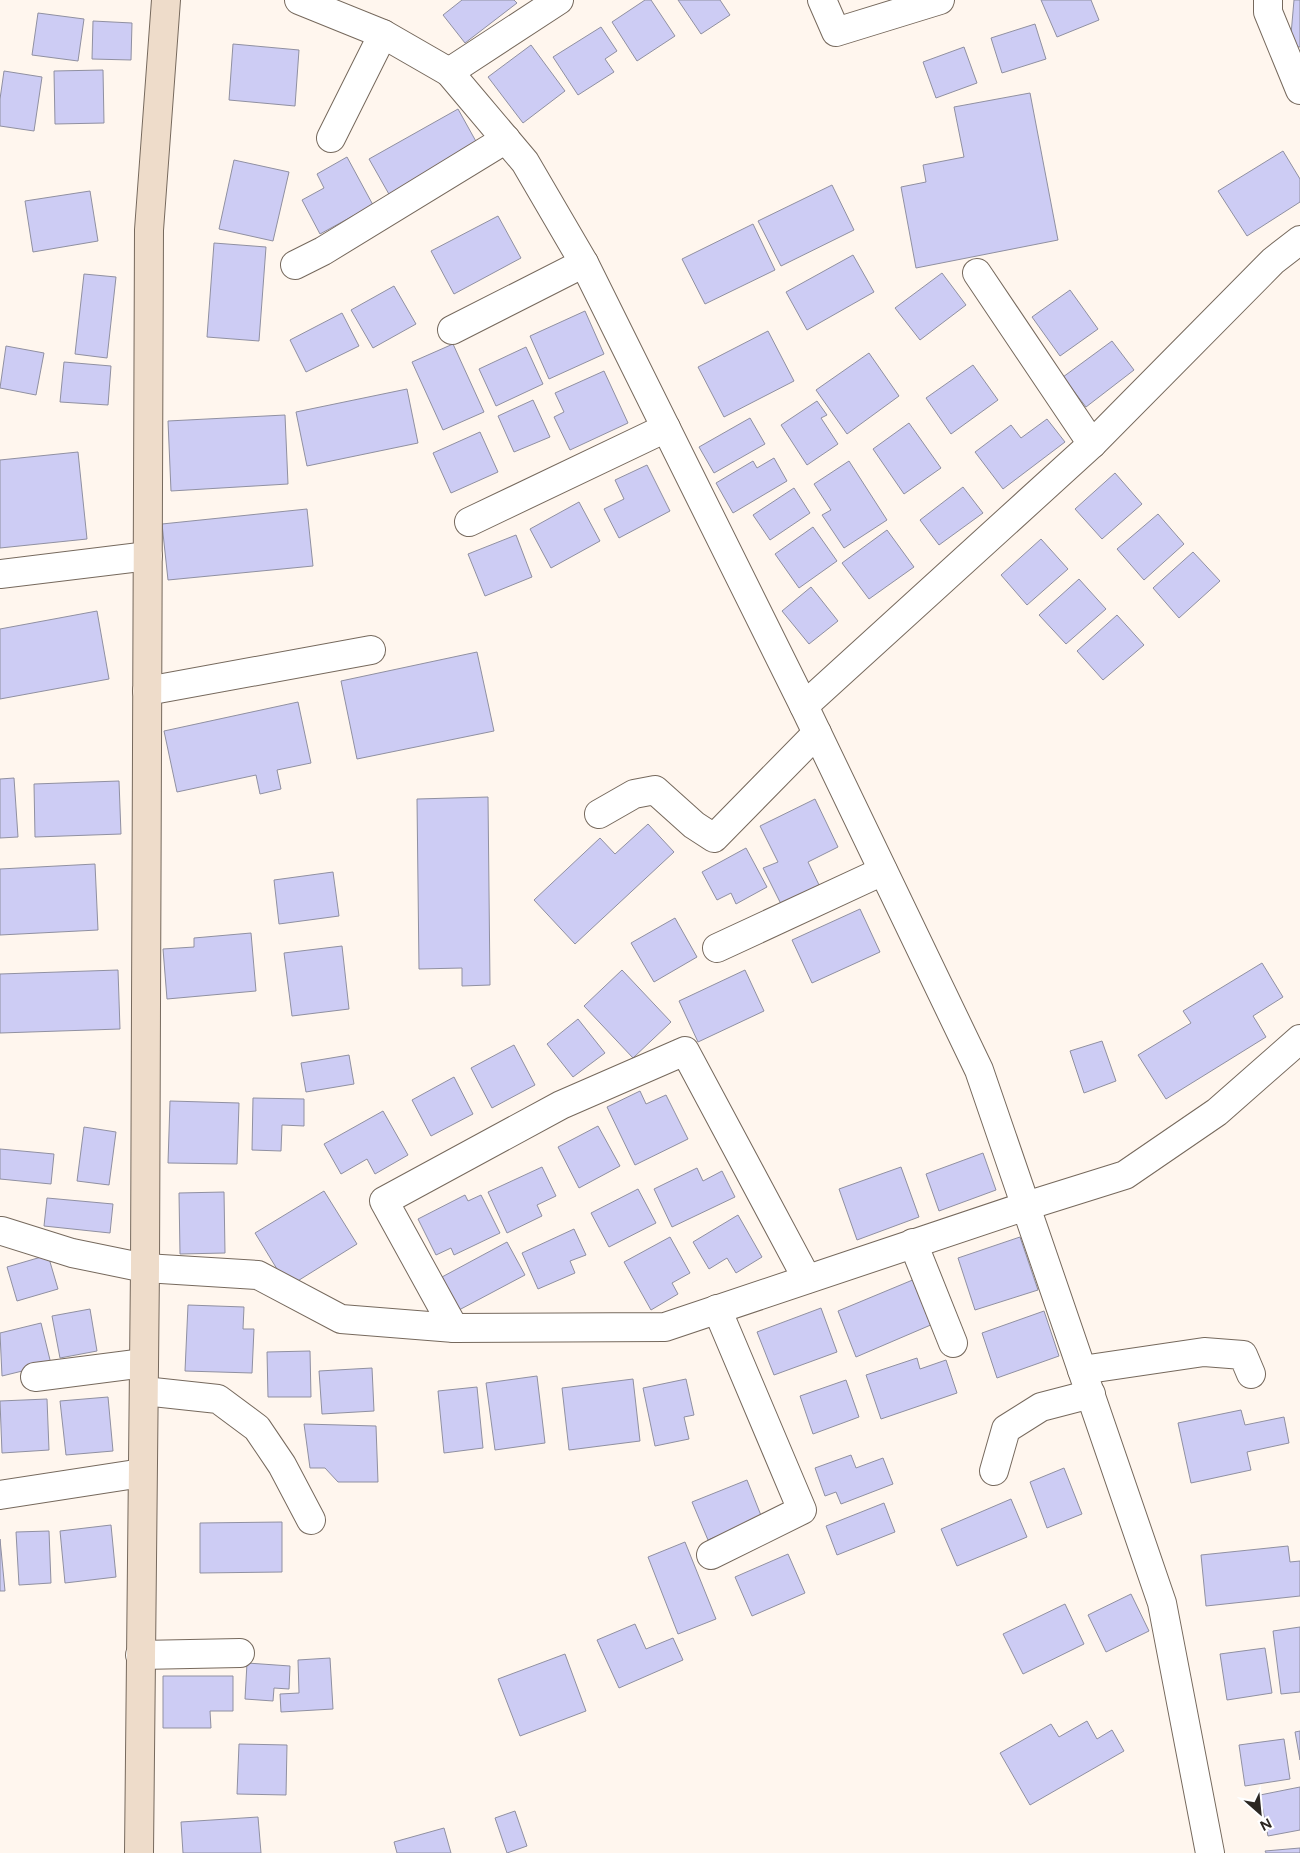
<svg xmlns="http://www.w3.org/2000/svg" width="1300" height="1853" font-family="Figtree,sans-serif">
	<rect width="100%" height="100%" fill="#fff6ee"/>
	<g fill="#cdccf4" stroke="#9090a1">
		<path d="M462,0H514L517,3L465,43L443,15Z"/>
		<path d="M645,0H651L675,36L637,61L612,22Z"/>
		<path d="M678,0H720L730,15L701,34Z"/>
		<path d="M1041,0H1091L1099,20L1057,37Z"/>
		<path d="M1294,0H1300V47L1290,46Z"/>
		<path d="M38,13L84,19L78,61L32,55Z"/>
		<path d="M93,21L132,23L131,60L92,59Z"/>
		<path d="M1035,24L1046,59L1002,73L991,38Z"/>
		<path d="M601,27L617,51L605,59L614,72L578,95L553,57Z"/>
		<path d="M233,44L299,50L295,106L229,100Z"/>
		<path d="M531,45L565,91L523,123L488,77Z"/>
		<path d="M964,47L977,83L936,98L923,62Z"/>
		<path d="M103,70L104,123L55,124L54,71Z"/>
		<path d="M4,71L42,77L34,131L0,126V99Z"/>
		<path d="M1030,93L1058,240L916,268L901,187L926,182L923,165L964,157L954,107Z"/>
		<path d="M458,109L478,145L390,196L369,159Z"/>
		<path d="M1283,151L1300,179V202L1247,236L1218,191Z"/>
		<path d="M347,157L373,205L320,234L302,200L324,188L317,174Z"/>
		<path d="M234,160L289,172L273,241L219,229Z"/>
		<path d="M832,185L854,230L781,266L758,221Z"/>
		<path d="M90,191L98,241L33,252L25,201Z"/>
		<path d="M498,216L521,258L454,294L431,251Z"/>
		<path d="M753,224L775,270L705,304L682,259Z"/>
		<path d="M214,243L266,247L259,341L207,337Z"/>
		<path d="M853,255L874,292L807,330L786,292Z"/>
		<path d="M942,273L966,305L920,340L895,308Z"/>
		<path d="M84,274L116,277L107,358L75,354Z"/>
		<path d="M394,286L416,324L373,348L351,310Z"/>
		<path d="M1070,290L1098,329L1060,356L1032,317Z"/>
		<path d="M585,311L604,354L549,379L530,336Z"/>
		<path d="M342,313L359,346L306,372L290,340Z"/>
		<path d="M768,331L794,381L724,417L698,367Z"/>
		<path d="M1112,341L1134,370L1086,407L1063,377Z"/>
		<path d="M453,344L484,412L443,430L412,362Z"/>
		<path d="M6,346L44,353L36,395L0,388Z"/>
		<path d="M526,347L543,384L496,406L479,369Z"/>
		<path d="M869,353L899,396L847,434L816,390Z"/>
		<path d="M64,362L111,366L108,405L60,402Z"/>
		<path d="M973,365L998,400L951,434L926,398Z"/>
		<path d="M604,371L628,423L570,450L554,417L564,412L555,393Z"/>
		<path d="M407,389L418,443L307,466L296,412Z"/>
		<path d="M533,400L550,437L514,452L498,416Z"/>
		<path d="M817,401L827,415L821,418L838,444L807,465L781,425Z"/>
		<path d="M285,415L288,484L171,491L168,421Z"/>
		<path d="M750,418L765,444L714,473L699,447Z"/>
		<path d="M1047,419L1065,442L1003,489L975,452L1011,425L1021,438Z"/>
		<path d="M909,423L941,468L904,494L873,449Z"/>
		<path d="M480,432L498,472L451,493L433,453Z"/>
		<path d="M78,452L87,539L0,548V460Z"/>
		<path d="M774,458L787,481L733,513L716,483L753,461L757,468Z"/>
		<path d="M849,461L887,520L844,548L822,515L831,510L814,484Z"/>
		<path d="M647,465L670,511L619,538L604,509L624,499L615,480Z"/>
		<path d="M1115,473L1142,504L1102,539L1075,509Z"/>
		<path d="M963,487L983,513L939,545L920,520Z"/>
		<path d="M794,488L810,513L770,540L753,515Z"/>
		<path d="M579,502L600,541L551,568L530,529Z"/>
		<path d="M307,509L313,566L168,580L162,524Z"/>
		<path d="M1158,514L1184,544L1144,580L1117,549Z"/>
		<path d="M813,527L837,561L799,588L775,554Z"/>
		<path d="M887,530L914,567L869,599L842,563Z"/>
		<path d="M516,535L532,577L485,596L468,554Z"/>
		<path d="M1041,539L1068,569L1027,605L1001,575Z"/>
		<path d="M1193,552L1220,581L1179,618L1153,588Z"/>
		<path d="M1079,579L1106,609L1066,644L1039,615Z"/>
		<path d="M811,587L838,621L809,644L782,611Z"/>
		<path d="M97,611L109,679L0,699V629Z"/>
		<path d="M1117,615L1144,645L1103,680L1077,651Z"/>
		<path d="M477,652L494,731L357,759L341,681Z"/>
		<path d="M298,702L311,763L277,770L281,789L260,794L256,775L177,792L164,731Z"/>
		<path d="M14,778L18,837L0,838V779Z"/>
		<path d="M119,781L121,834L35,837L34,784Z"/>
		<path d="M488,797L490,985L462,986V968L419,969L417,799Z"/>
		<path d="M815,799L838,847L808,862L820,887L782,906L763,868L778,862L760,826Z"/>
		<path d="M648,824L674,852L575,944L534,900L600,838L615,854Z"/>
		<path d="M746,848L767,887L736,904L731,893L717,900L702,872Z"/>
		<path d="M95,864L98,930L0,935V869Z"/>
		<path d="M333,872L339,916L279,924L274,880Z"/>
		<path d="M860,909L880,952L812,983L792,940Z"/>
		<path d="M675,918L697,957L654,982L631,943Z"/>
		<path d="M251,933L256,991L167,999L163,949L194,947V938Z"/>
		<path d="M342,946L349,1009L292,1016L284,953Z"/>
		<path d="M1262,963L1283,997L1253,1016L1266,1037L1166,1099L1138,1055L1191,1023L1183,1011Z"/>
		<path d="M118,970L120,1029L0,1033V974Z"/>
		<path d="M622,970L671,1022L633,1058L584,1006Z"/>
		<path d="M745,970L764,1011L698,1042L679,1001Z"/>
		<path d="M578,1019L605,1053L573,1077L547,1044Z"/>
		<path d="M1102,1041L1116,1081L1084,1093L1070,1051Z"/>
		<path d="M514,1045L535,1085L492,1108L471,1068Z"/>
		<path d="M349,1055L354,1084L306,1092L301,1063Z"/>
		<path d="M454,1077L473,1114L431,1136L412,1100Z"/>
		<path d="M640,1091L646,1104L666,1095L688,1139L635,1165L607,1107Z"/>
		<path d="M253,1098L304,1099V1126L282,1125L281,1151L252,1150Z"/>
		<path d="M170,1101L239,1103L237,1164L168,1163Z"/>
		<path d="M383,1111L408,1155L375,1174L367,1159L341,1174L324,1144Z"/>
		<path d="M598,1126L620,1166L579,1188L558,1147Z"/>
		<path d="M84,1127L116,1132L109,1185L77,1181Z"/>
		<path d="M0,1149L54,1154L51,1184L0,1179Z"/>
		<path d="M983,1153L996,1190L939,1211L926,1174Z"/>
		<path d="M542,1167L556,1196L537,1205L542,1216L507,1233L488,1192Z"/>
		<path d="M901,1167L919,1217L857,1240L839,1189Z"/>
		<path d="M697,1168L703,1181L722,1171L735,1197L672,1227L654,1189Z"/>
		<path d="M638,1189L656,1223L609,1247L591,1213Z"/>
		<path d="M324,1191L357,1244L288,1287L255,1233Z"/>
		<path d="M224,1192L225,1253L180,1254L179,1193Z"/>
		<path d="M465,1195L468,1201L481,1195L500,1233L454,1255L451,1248L436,1255L418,1219Z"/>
		<path d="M47,1198L113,1204L110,1233L44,1226Z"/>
		<path d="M738,1215L762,1257L736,1273L727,1258L709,1269L693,1242Z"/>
		<path d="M574,1229L586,1255L570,1261L575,1273L538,1289L522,1253Z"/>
		<path d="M670,1237L690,1273L672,1283L678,1294L651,1310L624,1262Z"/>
		<path d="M1020,1237L1038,1290L975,1310L958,1258Z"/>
		<path d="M507,1242L525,1275L459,1310L442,1277Z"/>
		<path d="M48,1255L58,1289L17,1301L7,1267Z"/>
		<path d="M915,1279L933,1324L856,1357L838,1311Z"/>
		<path d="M188,1305L244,1307L243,1329H254L252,1373L185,1371Z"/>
		<path d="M821,1308L837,1352L774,1375L757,1332Z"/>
		<path d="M90,1309L97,1351L60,1358L52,1316Z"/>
		<path d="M1044,1311L1059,1356L997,1378L982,1333Z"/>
		<path d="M41,1323L51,1364L2,1376L0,1333Z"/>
		<path d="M310,1351L311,1397H268L267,1352Z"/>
		<path d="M917,1358L920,1369L946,1360L957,1393L881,1419L866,1375Z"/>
		<path d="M372,1368L374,1411L322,1414L319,1371Z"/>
		<path d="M537,1376L545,1443L495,1450L486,1383Z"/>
		<path d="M633,1379L640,1441L569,1450L562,1388Z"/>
		<path d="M686,1379L694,1415L684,1417L689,1439L655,1446L643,1388Z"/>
		<path d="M846,1380L859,1417L813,1434L800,1396Z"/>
		<path d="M477,1387L483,1448L444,1453L438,1391Z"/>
		<path d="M108,1397L113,1451L66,1455L60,1401Z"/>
		<path d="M47,1399L49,1450L2,1453L0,1401Z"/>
		<path d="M1241,1410L1245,1425L1284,1417L1289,1443L1247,1452L1251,1470L1191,1483L1178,1423Z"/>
		<path d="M304,1424L376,1426L378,1482H338L325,1468H310Z"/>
		<path d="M851,1455L856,1468L883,1458L893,1484L841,1504L836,1492L825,1496L815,1468Z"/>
		<path d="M1064,1468L1082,1514L1047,1528L1030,1482Z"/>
		<path d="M747,1480L762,1518L708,1540L692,1502Z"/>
		<path d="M1011,1499L1027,1537L957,1566L941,1529Z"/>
		<path d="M884,1503L895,1532L837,1555L826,1526Z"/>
		<path d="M282,1522V1572L200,1573V1523Z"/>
		<path d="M111,1525L116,1577L65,1583L60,1531Z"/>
		<path d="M49,1531L51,1583L19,1585L16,1532Z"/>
		<path d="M0,1539L5,1591H0Z"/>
		<path d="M685,1542L716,1619L678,1634L648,1557Z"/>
		<path d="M1288,1546L1290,1562L1300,1561V1596L1206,1606L1201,1555Z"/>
		<path d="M788,1554L805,1593L752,1616L735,1577Z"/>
		<path d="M1131,1594L1149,1631L1106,1652L1088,1615Z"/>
		<path d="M1065,1604L1084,1644L1023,1674L1003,1634Z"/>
		<path d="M635,1624L646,1649L673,1638L683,1660L619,1688L597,1640Z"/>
		<path d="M1300,1627V1692L1281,1694L1273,1631Z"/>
		<path d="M1265,1648L1272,1693L1227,1700L1220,1654Z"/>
		<path d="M565,1654L586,1711L520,1736L498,1679Z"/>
		<path d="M330,1658L333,1709L281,1712L280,1694L299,1693L298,1660Z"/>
		<path d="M247,1663L290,1666L289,1689L274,1688L273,1701L245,1699Z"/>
		<path d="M163,1676H233V1711H210L211,1728H163Z"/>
		<path d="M1087,1721L1097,1739L1112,1730L1124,1751L1030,1805L1000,1753L1051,1724L1059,1737Z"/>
		<path d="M1300,1731V1760L1295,1732Z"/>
		<path d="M1284,1739L1290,1779L1245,1786L1239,1745Z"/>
		<path d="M239,1744L287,1745L286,1795L237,1794Z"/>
		<path d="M1300,1787V1830L1268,1836L1260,1795Z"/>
		<path d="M515,1811L527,1846L507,1853L495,1818Z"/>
		<path d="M258,1817L261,1853H183L181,1822Z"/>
		<path d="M444,1828L451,1853H397L394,1842Z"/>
		<path d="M1300,1848V1853H1266L1265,1851Z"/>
	</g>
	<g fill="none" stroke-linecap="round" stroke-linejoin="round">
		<defs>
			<g id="street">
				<path d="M299,0L383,34L449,72L525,162L584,263L804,706L979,1070L1162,1603L1210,1853"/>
				<path d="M822,0L836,32L940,0"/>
				<path d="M1268,0V12L1300,90"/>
				<path d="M449,72L559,0"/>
				<path d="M331,138L383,34"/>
				<path d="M295,265L323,251L506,139"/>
				<path d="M977,273L1092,444"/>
				<path d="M452,330L584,263"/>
				<path d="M469,522L666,428"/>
				<path d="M0,574L148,556"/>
				<path d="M147,691L371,650"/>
				<path d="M804,706L1092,444L1273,261L1300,240"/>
				<path d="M599,814L634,794L655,790L694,825L714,838L817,733"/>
				<path d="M717,948L883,871"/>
				<path d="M2,1231L72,1253L145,1268L258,1275L341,1319L454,1328L665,1327L1026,1206L1125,1175L1217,1112L1300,1039"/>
				<path d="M913,1243L953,1343"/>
				<path d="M454,1328L384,1201L561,1105L685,1051L807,1279"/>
				<path d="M1082,1370L1204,1352L1243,1355L1251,1374"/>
				<path d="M35,1377L144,1363"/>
				<path d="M144,1391L218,1399L257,1428L282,1465L311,1520"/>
				<path d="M994,1471L1006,1429L1041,1407L1091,1394"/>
				<path d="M0,1495L142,1473"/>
				<path d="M711,1555L802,1510L717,1309"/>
				<path d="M140,1655L240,1653"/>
			</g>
			<path id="secondary" d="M139,1853L145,1268L149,230L166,0"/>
		</defs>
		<use href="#street" stroke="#76695d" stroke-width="30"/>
		<use href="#secondary" stroke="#76695d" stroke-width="30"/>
		<use href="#street" stroke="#fff" stroke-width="28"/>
		<use href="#secondary" stroke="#eedcca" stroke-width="28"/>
	</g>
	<g transform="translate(1260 1813) rotate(153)" stroke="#ffffff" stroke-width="4" paint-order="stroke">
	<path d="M0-4L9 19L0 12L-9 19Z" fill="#2c2722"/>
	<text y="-8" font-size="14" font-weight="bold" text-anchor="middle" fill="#2c2722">N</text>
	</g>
</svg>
